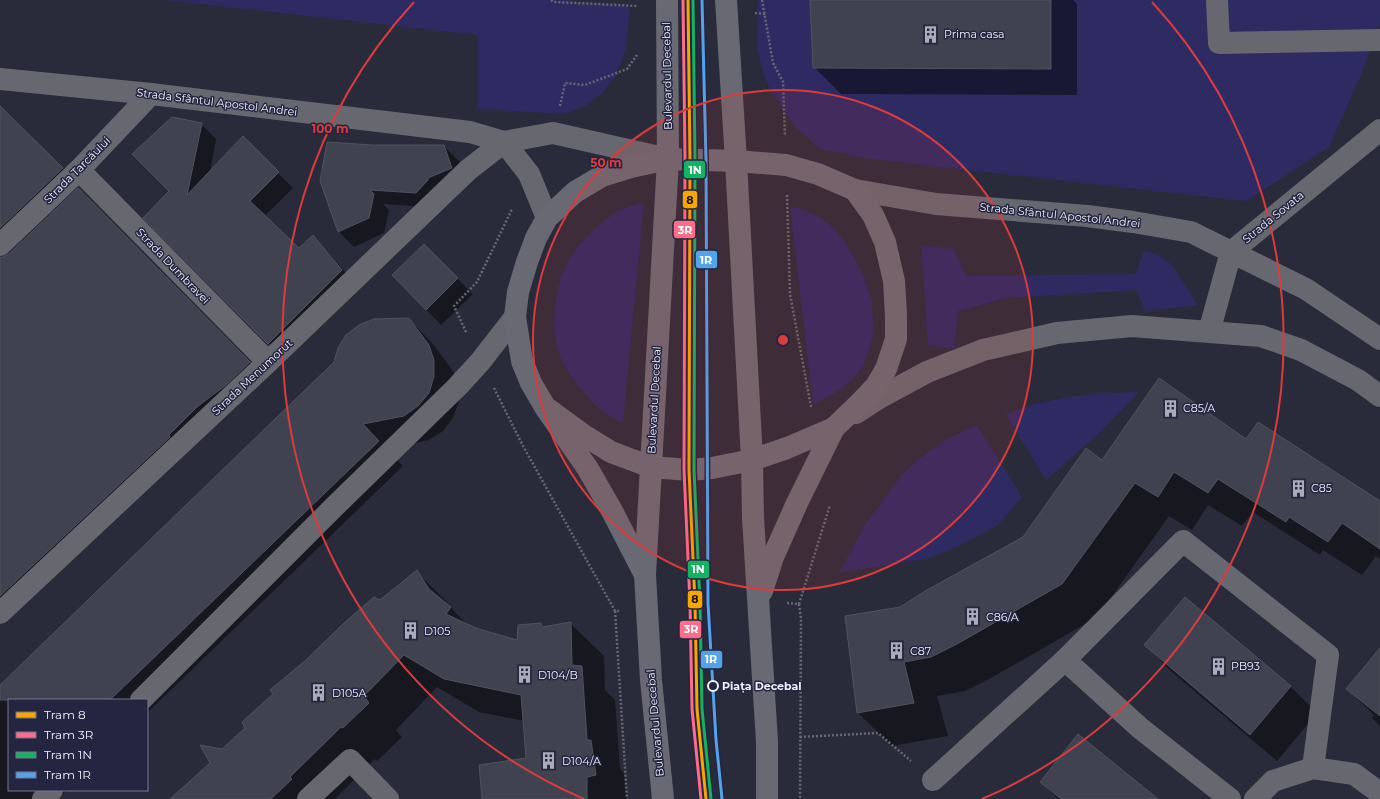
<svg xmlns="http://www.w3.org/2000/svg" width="1380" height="799" font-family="Montserrat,sans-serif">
	<rect width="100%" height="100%" fill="#2a2b3a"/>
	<g fill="#2d2b62">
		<path d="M166,0H563L630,6L626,50L616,76L602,93L586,105L565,114L478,109V35Z"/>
		<path d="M758,0H1380V23L1361,75L1329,147L1246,201L871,159L821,149L796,128L767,84L757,49Z"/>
		<path d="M644,202L623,423C606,416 593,404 581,389C571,377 561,362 557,347C551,320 555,281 570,258C583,239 599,223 618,211C626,207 636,205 644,202Z"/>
		<path d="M790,206C800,209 810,212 819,217C850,236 878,295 873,331C872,340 869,349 866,358C865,362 863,366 861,369C849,387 831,395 813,405Z"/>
		<path d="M921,245L954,249L966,276L1136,274L1144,251L1156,254L1171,264L1198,305L1145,311L1137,290L1006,298L958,311L954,349L928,345Z"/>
		<path d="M1139,392L1095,437L1046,480L1006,414C1048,397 1094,393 1139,392Z"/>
		<path d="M977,425L1022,497L998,525L959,546L929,558L839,573L863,528L903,473L928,452L951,437Z"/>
	</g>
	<g fill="#0007">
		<path d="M811,0H1073L1077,4V95L841,94L814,67Z"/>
		<path d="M0,108L78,183L6,251L1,259L9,255L78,189L264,377L0,625Z"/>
		<path d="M201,124L216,139L210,173L243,138L293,188L265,216L299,249L313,237L328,252L356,285L284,359L145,218L170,191Z"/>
		<path d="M372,146H444L459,161L466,183L431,207L383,204L389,210L384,233L354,247L339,232L321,181Z"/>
		<path d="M424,245L473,294L441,325L393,275Z"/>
		<path d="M409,319L433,344L453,371L459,386V401L453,418L443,431L429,440L386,449L403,466L147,713V700H9V790H67L58,799H0V686Z"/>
		<path d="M1246,440L1380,502V559L1376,556L1362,575L1323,550L1320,555L1253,512L1242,526L1208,505L1192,530L1169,516L1095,620H1092L991,678L965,691L937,696L948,736L892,746L858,713L901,608L1024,538L1102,461Z"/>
		<path d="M417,572L450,605L454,611L468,625L518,641L541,624L544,628L570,623L604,656L605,690L615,700L620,769L624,774L627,799H483L527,758L524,721L479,712L437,687L396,730L402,737L377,761L375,759L335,799H196L211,764L222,750L380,602Z"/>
		<path d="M1186,598L1291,687L1317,713L1277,761L1172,672L1145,645Z"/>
		<path d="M1380,649V726L1372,718L1374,715L1347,689Z"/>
		<path d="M1041,782L1157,799H1058Z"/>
	</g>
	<g fill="#41424f" stroke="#51525f">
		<path d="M810,0H1051V69L813,68Z"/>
		<path d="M0,106L63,168L0,228Z"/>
		<path d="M172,117L202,123L187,195L243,136L279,172L250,201L299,248L313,235L342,270L268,344L143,218L169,191L132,154Z"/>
		<path d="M327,142L372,145H444L452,168L428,178V180L416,193L370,190L374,194L369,218L338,232L320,181Z"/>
		<path d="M78,188L250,362L226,385L197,407L169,435L170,437L0,596V257H3L9,254Z"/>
		<path d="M424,244L458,278L426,310L392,275Z"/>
		<path d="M409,318L429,345L434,360V376L429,393L418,406L404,416L363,424L379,441L110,700H0V685L334,362L338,348L346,335L359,325L374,319Z"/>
		<path d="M1159,378L1246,439L1258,422L1380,501V549L1342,523L1328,542L1289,517L1286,522L1218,479L1208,493L1174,472L1158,497L1135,483L1062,584L957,644L931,657L904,662L914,703L857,713L845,616L900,607L927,590L1023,537L1086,448L1102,460Z"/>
		<path d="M417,570L429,589L451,607L446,614L476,628L517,640L518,625L541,623L542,627L571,622L572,665L582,666L587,740H591L596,775L587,777V799H482L479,765L526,758L521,695L444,679L404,655L364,696L369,703L343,728L341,727L290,777L292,779L271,799H170L210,763L200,745L222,749L245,728L242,722L273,694L270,690L306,660L344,623L374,597L380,600Z"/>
		<path d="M1185,597L1291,686L1250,735L1144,645Z"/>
		<path d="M1380,648V716L1346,689Z"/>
		<path d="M1078,734L1158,799H1061L1040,782Z"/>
	</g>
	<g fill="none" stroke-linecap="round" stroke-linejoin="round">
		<g stroke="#676870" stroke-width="2.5" stroke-dasharray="2 2" stroke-linecap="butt">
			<path d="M551,0L554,2L638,6"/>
			<path d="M762,0L773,63L783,82L785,136"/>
			<path d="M755,13L765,14"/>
			<path d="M560,106L565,83L585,85L627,69L637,55"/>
			<path d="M787,195L790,294L811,407"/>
			<path d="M466,332L454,306L477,282L512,209"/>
			<path d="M494,388L523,446L615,611H619"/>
			<path d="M787,603L799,604L830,505"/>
			<path d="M799,604L801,619L800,799"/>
			<path d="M615,611L627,799"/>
			<path d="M800,737L878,733L911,761"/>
		</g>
		<g stroke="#67686f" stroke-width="22">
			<path d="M1217,0L1219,43L1380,40"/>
			<path d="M0,79L151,94L470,132L504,142L553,133L668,159"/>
			<path d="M504,142L529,174L547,218"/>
			<path d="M79,170L268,362"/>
			<path d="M855,190L936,204L1087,216L1133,222L1191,232L1306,289L1380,339"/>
			<path d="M0,245L79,170L151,94"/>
			<path d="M1209,332L1231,252L1380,130"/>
			<path d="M856,413L879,398L927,372L983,350L1057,333L1132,326L1261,336L1301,350L1358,380L1380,396"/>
			<path d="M0,613L268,362L468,170L504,142"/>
			<path d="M1065,660L1140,728L1230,799"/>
			<path d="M141,700L335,506L457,387L480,362L515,317"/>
			<path d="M933,780L1065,660L1183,541L1328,655L1313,768"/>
			<path d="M43,799L52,790"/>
			<path d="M308,799L350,760L388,799"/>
			<path d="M1255,799L1273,781L1313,768L1354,774L1380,793"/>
		</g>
		<g stroke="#696974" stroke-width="22">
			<path d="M726,0L736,161L752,460L753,518L767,742V799"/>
			<path d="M545,407L582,434L611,452L651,467L689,470L712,468L752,460L787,448L834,428L859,404L876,386L886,369L896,339V315L894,281L885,242L873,215L855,190L818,174L786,165L736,161L668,159L631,167L602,176L575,192L547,218L536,238L527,262L518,292L515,317L522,361L531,383L545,407L588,469L612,511L645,575"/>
			<path d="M762,591L773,557L797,503L834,428"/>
			<path d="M663,799L651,680L645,575L668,159L667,0"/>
		</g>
		<defs>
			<path id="tram-1" d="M688,0L690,159L689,470L695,603L697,709L706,799"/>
			<path id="tram-2" d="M683,0L685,159L684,470L690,603L692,709L701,799"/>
			<path id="tram-3" d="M693,0L695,159L694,470L700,603L702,709L711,799"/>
			<path id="tram-4" d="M702,0L706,160L708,603L716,740L722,799"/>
		</defs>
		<use href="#tram-1" stroke="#242540" stroke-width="6"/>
		<use href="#tram-2" stroke="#242540" stroke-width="6"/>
		<use href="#tram-3" stroke="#242540" stroke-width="6"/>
		<use href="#tram-4" stroke="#242540" stroke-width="6"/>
		<use href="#tram-1" stroke="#f7a600" stroke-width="3"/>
		<use href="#tram-2" stroke="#fb6d88" stroke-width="3"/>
		<use href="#tram-3" stroke="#13b361" stroke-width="3"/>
		<use href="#tram-4" stroke="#53a3e8" stroke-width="3"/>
	</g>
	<circle cx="783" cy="340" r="250" fill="#d93c3d" fill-opacity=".12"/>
	<g fill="none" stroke="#d93c3d" stroke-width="2">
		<circle cx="783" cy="340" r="250"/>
		<path d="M584 799A500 500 0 0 1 414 2M1152 2A500 500 0 0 1 982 799"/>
	</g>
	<defs>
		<symbol id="building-bare" viewBox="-9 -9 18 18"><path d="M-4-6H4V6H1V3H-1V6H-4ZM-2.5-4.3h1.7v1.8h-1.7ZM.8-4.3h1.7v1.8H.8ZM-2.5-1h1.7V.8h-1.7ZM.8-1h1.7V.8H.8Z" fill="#abacb9" stroke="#242540" stroke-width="2.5" paint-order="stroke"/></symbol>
	</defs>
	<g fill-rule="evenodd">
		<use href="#building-bare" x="918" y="22" width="25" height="25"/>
		<use href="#building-bare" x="1158" y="396" width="25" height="25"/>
		<use href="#building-bare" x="1286" y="476" width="25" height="25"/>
		<use href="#building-bare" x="960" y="604" width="25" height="25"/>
		<use href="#building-bare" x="398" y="618" width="25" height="25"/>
		<use href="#building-bare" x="884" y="638" width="25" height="25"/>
		<use href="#building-bare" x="1206" y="654" width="25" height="25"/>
		<use href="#building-bare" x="512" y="662" width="25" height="25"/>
		<use href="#building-bare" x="306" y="680" width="25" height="25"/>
		<use href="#building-bare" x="536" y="748" width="25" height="25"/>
	</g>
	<circle fill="#242540" stroke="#f0f2fd" stroke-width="2" cx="713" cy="686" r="5"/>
	<g text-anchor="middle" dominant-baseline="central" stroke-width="3" stroke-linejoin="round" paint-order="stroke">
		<g font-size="11" fill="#f0f2fd" stroke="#242540" text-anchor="start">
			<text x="944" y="34">Prima casa</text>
			<text x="1183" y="408">C85/A</text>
			<text x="1311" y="488">C85</text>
			<text x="986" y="617">C86/A</text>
			<text x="424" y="631">D105</text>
			<text x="910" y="651">C87</text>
			<text x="1231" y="666">PB93</text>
			<text x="538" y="675">D104/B</text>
			<text x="332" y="693">D105A</text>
			<text x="562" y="761">D104/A</text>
		</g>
		<g font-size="11" fill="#f0f2fd" stroke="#242540">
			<text transform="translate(667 76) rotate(-91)">Bulevardul Decebal</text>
			<text transform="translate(217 102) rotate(7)">Strada Sfântul Apostol Andrei</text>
			<text transform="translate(77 170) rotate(-45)">Strada Tarcăului</text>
			<text transform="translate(1060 215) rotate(6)">Strada Sfântul Apostol Andrei</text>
			<text transform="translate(1273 217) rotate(-39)">Strada Sovata</text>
			<text transform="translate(173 266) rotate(46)">Strada Dumbravei</text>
			<text transform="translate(252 377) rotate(-43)">Strada Menumorut</text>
			<text transform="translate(654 400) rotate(-87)">Bulevardul Decebal</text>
			<text transform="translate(655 723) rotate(-95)">Bulevardul Decebal</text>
		</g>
		<g font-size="11" font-weight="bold" fill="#f0f2fd" stroke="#242540" text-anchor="start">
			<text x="722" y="686">Piața Decebal</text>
		</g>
	</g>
	<circle cx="783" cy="340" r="6" fill="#d93c3d" stroke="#242540" stroke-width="2"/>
	<g font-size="12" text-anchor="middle" font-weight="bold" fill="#d93c3d" stroke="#242540" stroke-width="3" stroke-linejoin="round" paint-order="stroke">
		<text x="330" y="133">100 m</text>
		<text x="606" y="167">50 m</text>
	</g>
	<g stroke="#242540" stroke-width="1.5">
		<rect x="683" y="160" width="23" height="19" rx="4" fill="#13b361"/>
		<rect x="682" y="190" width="16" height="19" rx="4" fill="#f7a600"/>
		<rect x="673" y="220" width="23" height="19" rx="4" fill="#fb6d88"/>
		<rect x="695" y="250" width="23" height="19" rx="4" fill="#53a3e8"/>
		<rect x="687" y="560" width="23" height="19" rx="4" fill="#13b361"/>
		<rect x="687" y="590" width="16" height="19" rx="4" fill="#f7a600"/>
		<rect x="679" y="620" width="23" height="19" rx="4" fill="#fb6d88"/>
		<rect x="700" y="650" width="23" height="19" rx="4" fill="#53a3e8"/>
	</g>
	<g font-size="11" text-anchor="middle" font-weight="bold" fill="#fff">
		<text x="695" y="174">1N</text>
		<text x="685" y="234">3R</text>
		<text x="706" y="264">1R</text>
		<text x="698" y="573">1N</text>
		<text x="691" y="633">3R</text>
		<text x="711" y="663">1R</text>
	</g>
	<g font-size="11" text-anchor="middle" font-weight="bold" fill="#111">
		<text x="690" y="204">8</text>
		<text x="695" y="603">8</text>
	</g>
	<rect x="8" y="699" width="140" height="92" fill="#242540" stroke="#76778c"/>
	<rect x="16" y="712" width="20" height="6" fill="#f7a600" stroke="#76778c"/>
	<text x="44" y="719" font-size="12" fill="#f0f2fd">Tram 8</text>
	<rect x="16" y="732" width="20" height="6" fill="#fb6d88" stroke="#76778c"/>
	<text x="44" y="739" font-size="12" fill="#f0f2fd">Tram 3R</text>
	<rect x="16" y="752" width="20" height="6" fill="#13b361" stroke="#76778c"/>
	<text x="44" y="759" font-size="12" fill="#f0f2fd">Tram 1N</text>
	<rect x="16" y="772" width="20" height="6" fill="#53a3e8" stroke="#76778c"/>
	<text x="44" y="779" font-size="12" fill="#f0f2fd">Tram 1R</text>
</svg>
